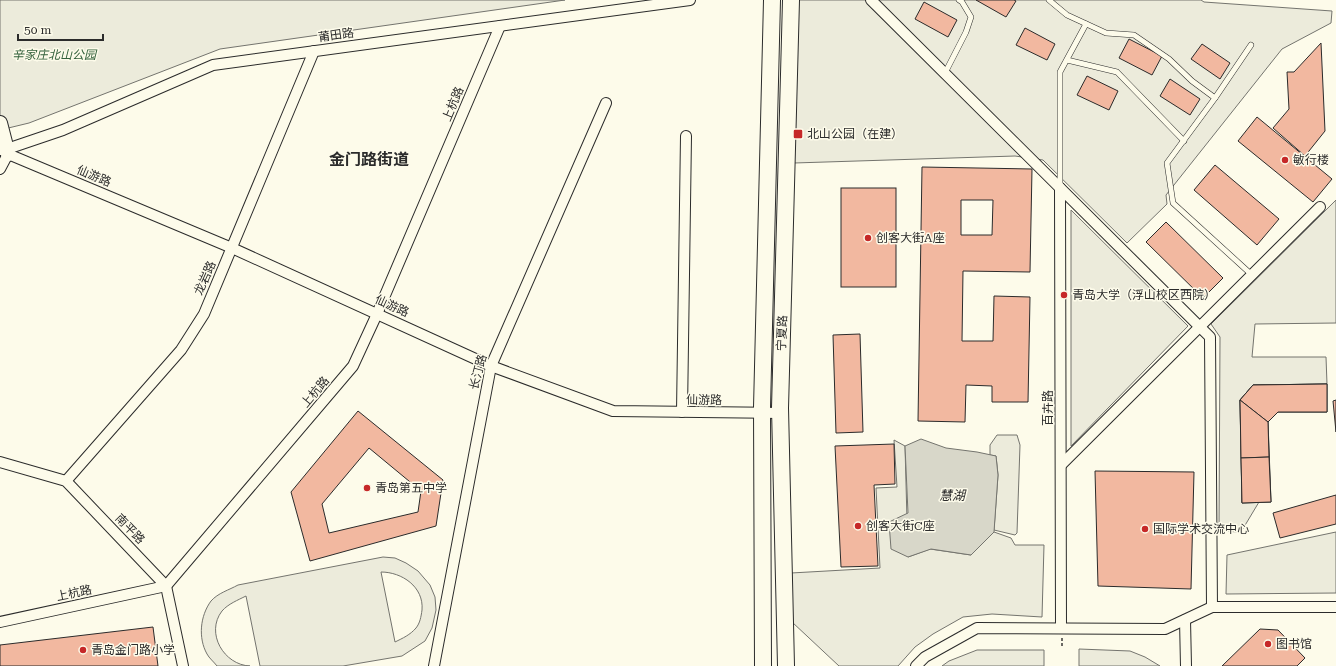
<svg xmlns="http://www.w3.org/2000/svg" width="1336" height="666" font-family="'Roboto Serif','Noto Sans SC',serif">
	<rect width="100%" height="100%" fill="#fdfbea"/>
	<g fill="#ecebdb" stroke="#74746e" fill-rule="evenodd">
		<path d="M0,0H565L220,49L29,123L0,130Z"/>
		<path d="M796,0H1201L1204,2L1332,11L1331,23L1282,49L1166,195L1167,204L1127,243L1043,160L1015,156L794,163Z"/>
		<path d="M1336,200V323L1255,324L1252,357H1326L1327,384L1253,385L1240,400L1242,502H1259L1241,532L1219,531L1220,337L1211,324Z"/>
		<path d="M1071,210L1188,326L1071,446Z"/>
		<path d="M997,435H1017L1020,445L1017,533L1015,535L994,530L998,475L996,456L990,455V445Z"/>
		<path d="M894,440L905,446L908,557L930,549L971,555L994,532L1011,538L1015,545H1044L1042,617L992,614L963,617L933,634L915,647L898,666H839L792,622L791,573L880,568L876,488L897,487Z"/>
		<path d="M1336,532V593L1226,594L1227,555Z"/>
		<path d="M383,557L395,558L406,563L418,571L430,585L435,597L436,610L432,628L425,641L402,656L343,666H260L246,596C238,600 228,604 222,611C205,633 224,665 250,666H217C214,662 209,658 207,654C198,638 200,616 211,601C218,593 229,590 238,585ZM381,572C402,572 424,587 422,610C421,617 420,623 416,628C410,635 403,638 395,642Z"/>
		<path d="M1079,649L1130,651L1145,657L1160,666H1079Z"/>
		<path d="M977,650H1044V666H942L949,661Z"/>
	</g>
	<path fill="#d8d7c9" stroke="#74746e" d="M921,439L946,448L977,452L996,456L998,475L994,532L971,555L931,549L908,557L891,549L889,522L908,513L905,446Z"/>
	<g fill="#f2b8a0" stroke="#2b2b2b" fill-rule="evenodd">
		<path d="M976,0H1014L1016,1L1006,17Z"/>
		<path d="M924,2L957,20L948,37L915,19Z"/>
		<path d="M1025,28L1055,44L1047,60L1016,45Z"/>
		<path d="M1129,39L1162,56L1152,75L1119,58Z"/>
		<path d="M1321,43L1325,131L1305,156L1273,128L1289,109L1287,72H1294Z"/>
		<path d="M1202,44L1230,63L1220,79L1191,59Z"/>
		<path d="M1087,76L1118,91L1109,110L1077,95Z"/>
		<path d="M1170,79L1200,99L1190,115L1160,96Z"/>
		<path d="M1257,117L1332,179L1313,202L1238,141Z"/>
		<path d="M1215,165L1279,219L1257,245L1194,190Z"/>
		<path d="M922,167L1032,169L1030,272L963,271L962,341H993L994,296L1030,297L1028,402H992V386L966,385L965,422L918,421ZM961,200H993L992,235H961Z"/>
		<rect x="841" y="188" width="55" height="99"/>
		<path d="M1166,222L1223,278L1203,298L1146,242Z"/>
		<path d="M860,334L863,432L836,433L833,335Z"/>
		<path d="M1327,384V412H1278L1268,422L1271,502L1242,503L1240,400L1253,385Z"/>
		<path d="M1327,384V412H1278L1268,422L1240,400L1253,385Z"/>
		<path d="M1240,400L1268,422L1269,457L1241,458Z"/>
		<path d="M1336,400V432L1333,401Z"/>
		<path d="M358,411L443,480L436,526L310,561L291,492ZM369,448L421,491L418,512L329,533L322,504Z"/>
		<path d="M894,444L895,484L874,485L878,566L841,567L835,446Z"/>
		<path d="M1269,457L1271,502L1242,503L1241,458Z"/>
		<path d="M1095,471L1194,472L1191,589L1098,586Z"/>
		<path d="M1336,495V524L1280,538L1273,513Z"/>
		<path d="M153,627L158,666H0V645Z"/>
		<path d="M1260,629L1278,630L1305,658L1297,666H1222Z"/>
	</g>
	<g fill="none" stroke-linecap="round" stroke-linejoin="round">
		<defs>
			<g id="lane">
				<path d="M1049,0L1067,15L1106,33L1134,35L1169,59L1192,81L1215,98"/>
				<path d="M1251,45L1215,98L1167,163L1173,203L1252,275"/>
				<path d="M1067,60L1117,72L1184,141"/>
				<path d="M945,73L966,32L971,17L962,2L959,0"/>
				<path d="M1060,187V72L1086,24"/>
			</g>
			<g id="street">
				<path d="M871,0L1210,337L1212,607"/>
				<path d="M0,150L7,149L63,130L213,65L690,0"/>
				<path d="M0,169L8,154L232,248L491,366L613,411L780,413"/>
				<path d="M1060,188L1061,628"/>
				<path d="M682,412L686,136"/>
				<path d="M0,462L66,481L166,586L183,666"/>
				<path d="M1061,465L1320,207"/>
				<path d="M66,481L181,350L204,314L314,51"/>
				<path d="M1185,620L1186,666"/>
				<path d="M0,622L166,586L353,366L377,314L500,26"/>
				<path d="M434,666L491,366L606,103"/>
				<path d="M916,666L925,657L977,628L1165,629L1212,607H1336"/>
			</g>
			<path id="secondary" d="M0,123L8,154"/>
			<g id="primary">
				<path d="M763,666L762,408L772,0"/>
				<path d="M786,666L780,408L791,0"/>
			</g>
		</defs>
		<use href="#lane" stroke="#2b2b2b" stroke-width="6"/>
		<use href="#street" stroke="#2b2b2b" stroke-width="12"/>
		<use href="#secondary" stroke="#2b2b2b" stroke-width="16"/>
		<use href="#primary" stroke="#2b2b2b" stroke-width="18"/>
		<path stroke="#6a6964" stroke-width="2" stroke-dasharray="3 2" stroke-linecap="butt" d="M1062,638V647"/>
		<use href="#lane" stroke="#fdfbea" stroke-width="5"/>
		<use href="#street" stroke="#fdfbea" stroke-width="10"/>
		<use href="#secondary" stroke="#fdfbea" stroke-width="14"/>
		<use href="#primary" stroke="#fdfbea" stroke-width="16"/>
	</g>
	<g fill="#c62828" stroke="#fdfbea" stroke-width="1.5">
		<rect x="793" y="129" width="10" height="10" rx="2"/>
		<circle cx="1285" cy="160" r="4"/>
		<circle cx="868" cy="238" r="4"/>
		<circle cx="1064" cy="295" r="4"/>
		<circle cx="367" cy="488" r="4"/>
		<circle cx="858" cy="526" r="4"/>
		<circle cx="1145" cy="529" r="4"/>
		<circle cx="1268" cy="644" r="4"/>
		<circle cx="83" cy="650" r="4"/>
	</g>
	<g text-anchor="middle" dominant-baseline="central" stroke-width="3" stroke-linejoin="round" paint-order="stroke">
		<g font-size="12" fill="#2b2b2b" stroke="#fdfbea">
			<text transform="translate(336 35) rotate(-8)">莆田路</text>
			<text transform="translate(453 104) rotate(-67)">上杭路</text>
			<text transform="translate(94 176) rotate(23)">仙游路</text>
			<text transform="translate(205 278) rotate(-66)">龙岩路</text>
			<text transform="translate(392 306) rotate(24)">仙游路</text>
			<text transform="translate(782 333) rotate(-88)">宁夏路</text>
			<text transform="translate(478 372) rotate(-75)">长汀路</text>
			<text transform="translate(315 392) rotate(-50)">上杭路</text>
			<text transform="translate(704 400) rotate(1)">仙游路</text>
			<text transform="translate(1048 408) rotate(-90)">百卉路</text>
			<text transform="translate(130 529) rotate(46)">南平路</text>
			<text transform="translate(74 593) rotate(-12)">上杭路</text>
		</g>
		<g font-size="12" font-style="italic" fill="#34623c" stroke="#fdfbea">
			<text x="54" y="55">辛家庄北山公园</text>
		</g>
		<g font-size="12" fill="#2b2b2b" stroke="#fdfbea" text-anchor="start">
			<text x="807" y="134">北山公园（在建）</text>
			<text x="1293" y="160">敏行楼</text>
			<text x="876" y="238">创客大街A座</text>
			<text x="1072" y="295">青岛大学（浮山校区西院）</text>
			<text x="375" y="488">青岛第五中学</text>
			<text x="866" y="526">创客大街C座</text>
			<text x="1153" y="529">国际学术交流中心</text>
			<text x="1276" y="644">图书馆</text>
			<text x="91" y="650">青岛金门路小学</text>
		</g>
		<g font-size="13" font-style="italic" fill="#2b2b2b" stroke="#fdfbea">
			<text x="952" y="495">慧湖</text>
		</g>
		<g font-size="16" font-weight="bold" fill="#2b2b2b" stroke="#fdfbea">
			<text x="369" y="159">金门路街道</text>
		</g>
	</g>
	<path d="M18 34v6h85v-6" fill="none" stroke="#2b2b2b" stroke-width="2"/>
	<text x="24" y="34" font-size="12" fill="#2b2b2b" stroke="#fdfbea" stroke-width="3" paint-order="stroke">50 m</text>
</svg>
